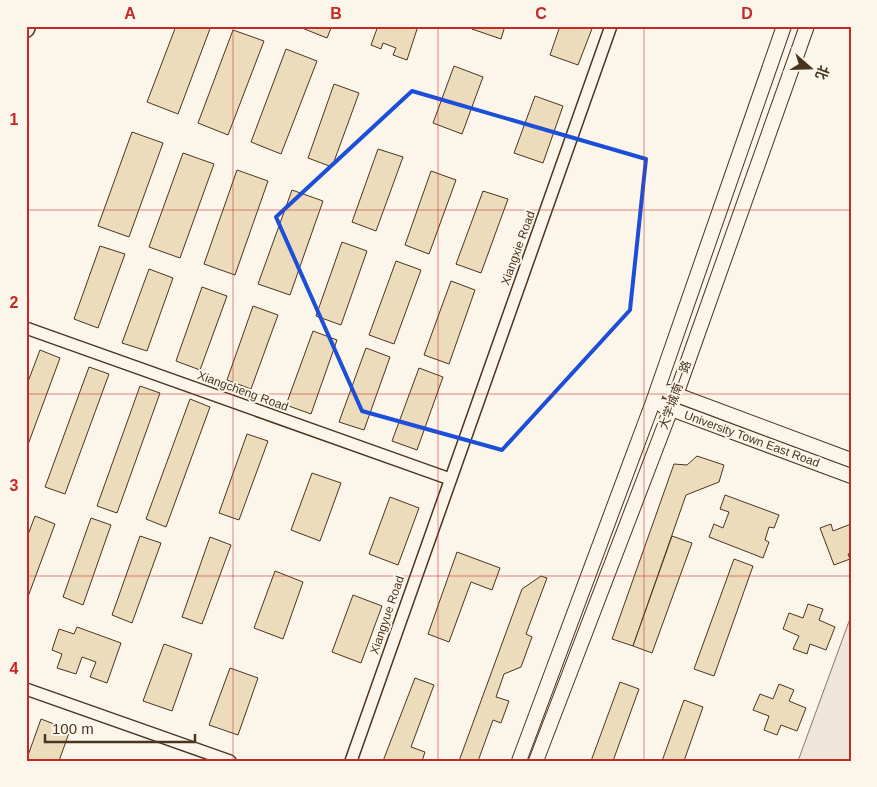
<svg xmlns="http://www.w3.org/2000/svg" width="877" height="787" font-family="Helvetica,'Noto Sans SC',sans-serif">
	<rect width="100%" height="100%" fill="#fbf6e9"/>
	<path fill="#ede6d9" stroke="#887966" d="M851,616V761H798Z"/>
	<g fill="#ecdcbc" stroke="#4a3520">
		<path d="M176,26H211L178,114L147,102Z"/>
		<path d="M297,26H332L327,38Z"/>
		<path d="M378,26H418L407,60L393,55L396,48L383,43L381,49L371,45Z"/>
		<path d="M472,26H505L501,39L472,29Z"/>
		<path d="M560,26H593L578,65L550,55Z"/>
		<path d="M233,30L264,41L228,135L198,123Z"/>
		<path d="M286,49L317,61L281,154L251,142Z"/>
		<path d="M454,66L483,77L462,134L433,123Z"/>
		<path d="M334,84L359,93L332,167L308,158Z"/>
		<path d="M535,96L563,106L543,163L514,153Z"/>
		<path d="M132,132L163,143L129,237L98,226Z"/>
		<path d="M378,149L403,157L376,231L352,222Z"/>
		<path d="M183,153L214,164L180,258L149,247Z"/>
		<path d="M237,170L268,181L235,275L204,264Z"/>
		<path d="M431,171L456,180L429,254L405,245Z"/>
		<path d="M292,190L323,201L290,295L258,284Z"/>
		<path d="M483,191L508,199L481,273L456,264Z"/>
		<path d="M342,242L367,251L341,325L316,316Z"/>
		<path d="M100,246L125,254L98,328L74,319Z"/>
		<path d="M396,261L421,270L394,344L369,335Z"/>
		<path d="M149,269L173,278L147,351L122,343Z"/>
		<path d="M451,281L475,290L449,364L424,355Z"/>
		<path d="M202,287L227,296L200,370L176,361Z"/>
		<path d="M253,306L278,315L251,389L227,380Z"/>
		<path d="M313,331L337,340L311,414L286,405Z"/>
		<path d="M366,348L390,357L364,430L339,422Z"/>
		<path d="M40,350L60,358L26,450V387Z"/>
		<path d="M89,367L109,374L65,494L45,487Z"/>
		<path d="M419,368L443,377L417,450L392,441Z"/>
		<path d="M140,386L160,393L117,513L97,506Z"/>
		<path d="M190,399L210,407L166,527L146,519Z"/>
		<path d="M247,434L268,441L239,520L219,513Z"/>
		<path d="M697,456L724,465L719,482L686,495L633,646L612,639L674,464L687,465Z"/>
		<path d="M312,473L341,483L320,541L291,530Z"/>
		<path d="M725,495L779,515L774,528L769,527L765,540L769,542L763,558L709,537L714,524L723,528L729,512L720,509Z"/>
		<path d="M390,497L419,508L398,565L369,554Z"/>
		<path d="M35,516L55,524L26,602V540Z"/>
		<path d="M91,518L111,525L83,605L63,597Z"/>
		<path d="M831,524L833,531L851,524V553L848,554L850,559L834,565L820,528Z"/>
		<path d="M140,536L161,543L132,623L112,615Z"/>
		<path d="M672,536L692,543L652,653L633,646Z"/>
		<path d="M210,537L231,545L202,624L182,617Z"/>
		<path d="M457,552L500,568L492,590L471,582L449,642L428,634Z"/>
		<path d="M734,559L753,566L714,676L694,669Z"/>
		<path d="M275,571L303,582L283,639L254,628Z"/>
		<path d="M541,576L547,578L526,634L532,637L521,667L504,674L496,697L509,701L501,723L493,720L478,761H459L522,589Z"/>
		<path d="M353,595L382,606L361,663L332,652Z"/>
		<path d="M808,604L823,609L819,620L835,627L826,650L810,644L807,654L793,649L799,636L783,629L789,613L803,618Z"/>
		<path d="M77,627L121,643L107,683L90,677L96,662L82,657L76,674L57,668L62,654L52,650L59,629L74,634Z"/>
		<path d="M164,644L192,654L172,711L143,701Z"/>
		<path d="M230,668L258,678L238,735L209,725Z"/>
		<path d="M415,678L434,685L411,747L425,752L422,761H383Z"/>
		<path d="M620,682L639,689L613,761H591Z"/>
		<path d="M779,684L794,690L789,701L806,708L797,731L781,725L777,735L764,730L769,716L753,710L760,694L773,699Z"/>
		<path d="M684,700L703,707L684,761H662Z"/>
		<path d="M41,719L70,730L59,761H26Z"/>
	</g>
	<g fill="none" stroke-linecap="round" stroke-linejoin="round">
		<defs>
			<g id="minor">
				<path d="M26,328L450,479"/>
				<path d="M26,689L230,761"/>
				<path d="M351,761L611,26"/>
			</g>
			<g id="major">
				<path d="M669,392L851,460"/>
				<path d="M663,406L851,476"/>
				<path d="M519,761L653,402L784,26"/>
				<path d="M536,761L671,409L807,26"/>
			</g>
			<path id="highway" d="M26,29L27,26"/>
		</defs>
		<use href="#minor" stroke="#4a3520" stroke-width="14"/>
		<use href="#major" stroke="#4a3520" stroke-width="16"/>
		<use href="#highway" stroke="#4a3520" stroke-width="19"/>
		<use href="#minor" stroke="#fbf6e9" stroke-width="11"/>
		<use href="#major" stroke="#fbf6e9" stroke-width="14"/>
		<use href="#highway" stroke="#fbf6e9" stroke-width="16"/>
	</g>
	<path fill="none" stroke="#1d4ed8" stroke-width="4" stroke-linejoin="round" d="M412,91L646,159L630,310L502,450L362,411L276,217Z"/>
	<path fill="none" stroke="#c62828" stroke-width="1" stroke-opacity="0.55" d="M233,26V761M438,26V761M644,26V761M26,210H851M26,394H851M26,576H851"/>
	<g text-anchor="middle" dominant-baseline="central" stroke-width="4" stroke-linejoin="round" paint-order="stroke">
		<g font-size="12" fill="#4a3520" stroke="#fbf6e9">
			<text transform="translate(518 248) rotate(-70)">Xiangxie Road</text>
			<text transform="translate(243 391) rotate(20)">Xiangcheng Road</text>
			<text transform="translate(675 395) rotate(-70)">大学城南一路</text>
			<text transform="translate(752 439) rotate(20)">University Town East Road</text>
			<text transform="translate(387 615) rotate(-71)">Xiangyue Road</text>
		</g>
	</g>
	<rect width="877" height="787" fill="none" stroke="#fbf6e9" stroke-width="55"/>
	<g transform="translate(810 68) rotate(110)" stroke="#fbf6e9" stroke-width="4" paint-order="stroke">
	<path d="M0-4L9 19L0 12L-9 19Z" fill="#4a3520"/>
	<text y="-8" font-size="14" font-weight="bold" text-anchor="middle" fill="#4a3520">北</text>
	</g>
	<path d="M45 734v8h150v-8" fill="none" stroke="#4a3520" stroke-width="2.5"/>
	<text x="52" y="734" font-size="15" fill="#4a3520" stroke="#fbf6e9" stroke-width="4" paint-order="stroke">100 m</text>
	<rect x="28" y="28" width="822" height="732" fill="none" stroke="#c62828" stroke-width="2"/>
	<g font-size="16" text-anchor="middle" font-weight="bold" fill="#c62828">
		<text x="130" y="19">A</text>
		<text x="336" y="19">B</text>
		<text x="541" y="19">C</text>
		<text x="747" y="19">D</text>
		<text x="14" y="125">1</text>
		<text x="14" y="308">2</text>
		<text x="14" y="491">3</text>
		<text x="14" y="674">4</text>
	</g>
</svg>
